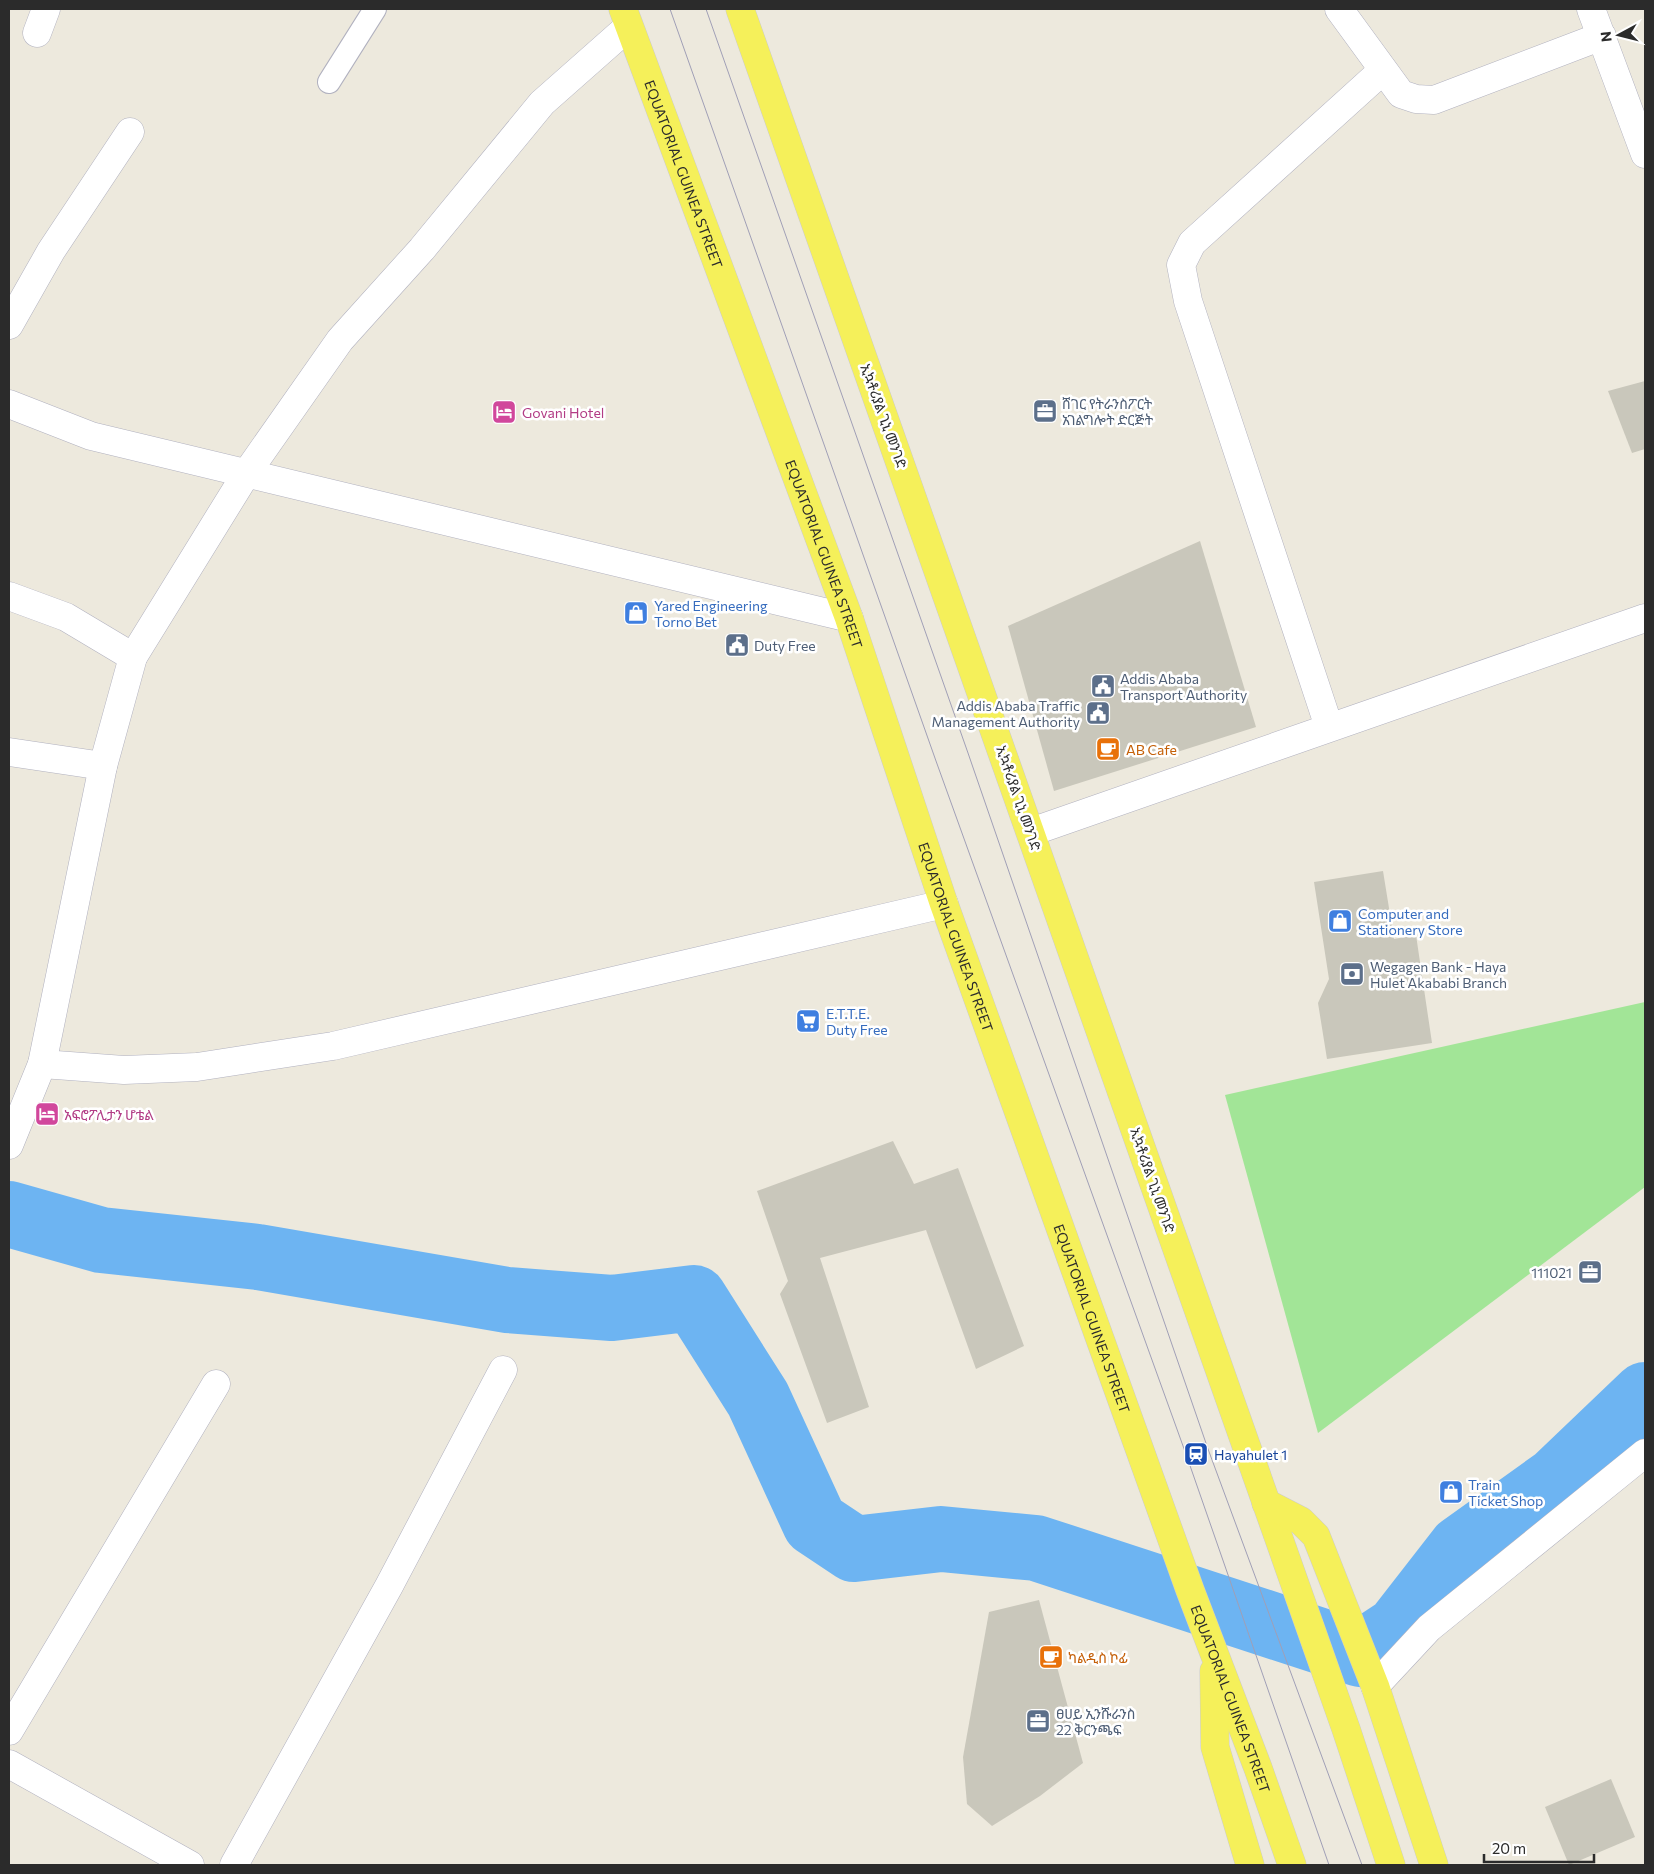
<svg xmlns="http://www.w3.org/2000/svg" width="1654" height="1874" font-family="Commissioner,'Noto Sans Ethiopic',sans-serif">
	<rect width="100%" height="100%" fill="#ede9dd"/>
	<path fill="#a2e597" d="M1645,1002V1187L1318,1433L1225,1095Z"/>
	<g fill="none" stroke-linecap="round" stroke-linejoin="round">
		<path stroke="#6db4f2" stroke-width="66" d="M9,1214L101,1240L258,1257L507,1300L612,1308L694,1298L758,1399L815,1523L854,1549L941,1539L1036,1548L1360,1654L1398,1629L1461,1548L1556,1480L1645,1395"/>
	</g>
	<g fill="#c9c7bb">
		<path d="M1645,381V449L1632,453L1608,391Z"/>
		<path d="M1200,541L1256,727L1054,791L1008,626Z"/>
		<path d="M1383,871L1394,939L1416,935L1432,1043L1327,1059L1318,1003L1329,979L1314,882Z"/>
		<path d="M893,1141L914,1184L958,1168L1024,1346L976,1369L926,1230L820,1258L869,1407L827,1423L780,1294L788,1281L757,1191Z"/>
		<path d="M1039,1600L1083,1763L1040,1796L992,1826L967,1804L963,1757L989,1612Z"/>
		<path d="M1611,1779L1635,1837L1569,1865L1545,1807Z"/>
	</g>
	<g fill="none" stroke-linecap="round" stroke-linejoin="round">
		<defs>
			<path id="service" d="M329,82L375,9"/>
			<g id="minor">
				<path d="M1339,9L1401,94L1416,99L1434,100L1602,36"/>
				<path d="M1591,9L1645,154"/>
				<path d="M37,33L46,9"/>
				<path d="M9,325L51,251L130,132"/>
				<path d="M9,404L91,436L849,618"/>
				<path d="M9,596L66,617L133,657"/>
				<path d="M1329,727L1188,301L1181,265L1192,243L1382,71"/>
				<path d="M9,752L103,766"/>
				<path d="M1031,832L1645,618"/>
				<path d="M42,1064L124,1070L197,1067L333,1046L944,904"/>
				<path d="M9,1145L42,1064L103,766L133,657L246,474L340,340L422,249L542,103L628,27"/>
				<path d="M1375,1686L1429,1628L1645,1453"/>
				<path d="M9,1731L216,1384"/>
				<path d="M234,1865L389,1586L503,1370"/>
			</g>
			<path id="tertiary" d="M9,1764L190,1865"/>
			<g id="primary">
				<path id="s1" d="M623,9L849,618L944,904L1190,1590L1258,1768L1292,1865"/>
				<path d="M740,9L1346,1729L1391,1865"/>
				<path d="M1266,1503L1301,1521L1316,1536L1375,1686L1434,1865"/>
				<path d="M1214,1671L1215,1747L1250,1865"/>
			</g>
		</defs>
		<use href="#service" stroke="#b1b1bf" stroke-width="24"/>
		<use href="#minor" stroke="#b1b1bf" stroke-width="29"/>
		<use href="#tertiary" stroke="#b1b1bf" stroke-width="29"/>
		<use href="#primary" stroke="#ccc" stroke-width="29"/>
		<use href="#service" stroke="#fff" stroke-width="22"/>
		<use href="#minor" stroke="#fff" stroke-width="28"/>
		<use href="#tertiary" stroke="#fff" stroke-width="28"/>
		<use href="#primary" stroke="#f5f05a" stroke-width="28"/>
		<g stroke="#a09fb6" stroke-width="1">
			<path d="M670,9L936,761L1187,1457L1329,1865"/>
			<path d="M706,9L968,753L1208,1449L1362,1865"/>
		</g>
	</g>
	<defs>
		<symbol id="office-square" viewBox="-11 -11 22 22"><rect x="-9" y="-9" width="18" height="18" rx="4" fill="#5c6f8a" stroke="#fff"/><path d="M-6-3h4V-5.5h4V-3h4V5H-6ZM-1-4.5V-3h2v-1.5ZM-6 0V1H6V0Z" fill="#fff"/></symbol>
		<symbol id="hotel-square" viewBox="-11 -11 22 22"><rect x="-9" y="-9" width="18" height="18" rx="4" fill="#d1479c" stroke="#fff"/><path d="M-6-4.5h1.5V1H6V5H4.5V3h-9V5H-6ZM-4 0a1.8 1.8 0 1 1 3.6 0ZM.5 0V-2.5h3Q6-2.5 6 0Z" fill="#fff"/></symbol>
		<symbol id="shop-square" viewBox="-11 -11 22 22"><rect x="-9" y="-9" width="18" height="18" rx="4" fill="#3f7fe0" stroke="#fff"/><path d="M-5-2.5h2.3a2.7 3.5 0 0 1 5.4 0H5L5.5 6h-11ZM-1.5-2.5h3a1.5 2.3 0 0 0-3 0Z" fill="#fff"/></symbol>
		<symbol id="civic-square" viewBox="-11 -11 22 22"><rect x="-9" y="-9" width="18" height="18" rx="4" fill="#5c6f8a" stroke="#fff"/><path d="M-.6-6.5H3V-4.5H.6V-3L4-1V1h2V6H-6V1h2V-1L-.6-3ZM-1.2 2.5V6h2.4V2.5Z" fill="#fff"/></symbol>
		<symbol id="cafe-square" viewBox="-11 -11 22 22"><rect x="-9" y="-9" width="18" height="18" rx="4" fill="#e8710a" stroke="#fff"/><path d="M-5.5-4.5H6V0H3Q3 3.5 0 3.5H-2.5Q-5.5 3.5-5.5 0ZM3-3.2v2h1.7v-2ZM-6 4.5H4V6H-6Z" fill="#fff"/></symbol>
		<symbol id="bank-square" viewBox="-11 -11 22 22"><rect x="-9" y="-9" width="18" height="18" rx="4" fill="#5c6f8a" stroke="#fff"/><path d="M-6-4H6V4H-6ZM0-2.3a2.3 2.3 0 1 0 0 4.6a2.3 2.3 0 1 0 0-4.6Z" fill="#fff"/></symbol>
		<symbol id="supermarket-square" viewBox="-11 -11 22 22"><rect x="-9" y="-9" width="18" height="18" rx="4" fill="#3f7fe0" stroke="#fff"/><path d="M-6-5.5h2.5l.6 2H6L4.5 2H-2.5L-4.4-4H-6ZM-1.5 3.2a1.3 1.3 0 1 0 .1 0ZM3 3.2a1.3 1.3 0 1 0 .1 0Z" fill="#fff"/></symbol>
		<symbol id="station-square" viewBox="-11 -11 22 22"><rect x="-9" y="-9" width="18" height="18" rx="4" fill="#1a4fb4" stroke="#fff"/><path d="M-3-6H3Q5-6 5-4V2Q5 4 3 4L4.5 6H3L1.5 4h-3L-3 6H-4.5L-3 4Q-5 4-5 2V-4Q-5-6-3-6ZM-3.5-4v3h7v-3ZM-3.5 1v1.5H-2V1ZM2 1v1.5H3.5V1Z" fill="#fff"/></symbol>
	</defs>
	<g fill-rule="evenodd">
		<use href="#office-square" x="1031" y="397" width="28" height="28"/>
		<use href="#hotel-square" x="490" y="398" width="28" height="28"/>
		<use href="#shop-square" x="622" y="599" width="28" height="28"/>
		<use href="#civic-square" x="723" y="631" width="28" height="28"/>
		<use href="#civic-square" x="1089" y="672" width="28" height="28"/>
		<use href="#civic-square" x="1084" y="699" width="28" height="28"/>
		<use href="#cafe-square" x="1094" y="735" width="28" height="28"/>
		<use href="#shop-square" x="1326" y="907" width="28" height="28"/>
		<use href="#bank-square" x="1338" y="960" width="28" height="28"/>
		<use href="#supermarket-square" x="794" y="1007" width="28" height="28"/>
		<use href="#hotel-square" x="33" y="1100" width="28" height="28"/>
		<use href="#office-square" x="1576" y="1258" width="28" height="28"/>
		<use href="#station-square" x="1182" y="1440" width="28" height="28"/>
		<use href="#shop-square" x="1437" y="1478" width="28" height="28"/>
		<use href="#cafe-square" x="1037" y="1643" width="28" height="28"/>
		<use href="#office-square" x="1024" y="1707" width="28" height="28"/>
	</g>
	<g text-anchor="middle" dominant-baseline="central" stroke-width="5" stroke-linejoin="round" paint-order="stroke">
		<g font-size="14" fill="#2b2b2b" stroke="#fff">
			<text stroke="none"><textPath href="#s1" startOffset="176">EQUATORIAL GUINEA STREET</textPath></text>
			<text transform="translate(884 416) rotate(70)">ኢኳቶሪያል ጊኒ መንገድ</text>
			<text stroke="none"><textPath href="#s1" startOffset="581">EQUATORIAL GUINEA STREET</textPath></text>
			<text transform="translate(1019 798) rotate(71)">ኢኳቶሪያል ጊኒ መንገድ</text>
			<text stroke="none"><textPath href="#s1" startOffset="986">EQUATORIAL GUINEA STREET</textPath></text>
			<text transform="translate(1153 1180) rotate(71)">ኢኳቶሪያል ጊኒ መንገድ</text>
			<text stroke="none"><textPath href="#s1" startOffset="1391">EQUATORIAL GUINEA STREET</textPath></text>
			<text stroke="none"><textPath href="#s1" startOffset="1796">EQUATORIAL GUINEA STREET</textPath></text>
		</g>
		<g font-size="14" fill="#4e5e75" stroke="#fff" text-anchor="start">
			<text x="1062" y="403">ሸገር የትራንስፖርት<tspan x="1062" dy="16">አገልግሎት ድርጅት</tspan></text>
			<text x="754" y="645">Duty Free</text>
			<text x="1120" y="678">Addis Ababa<tspan x="1120" dy="16">Transport Authority</tspan></text>
			<text x="1080" y="705" text-anchor="end">Addis Ababa Traffic<tspan x="1080" dy="16">Management Authority</tspan></text>
			<text x="1370" y="966">Wegagen Bank - Haya<tspan x="1370" dy="16">Hulet Akababi Branch</tspan></text>
			<text x="1572" y="1272" text-anchor="end">111021</text>
			<text x="1056" y="1713">ፀሀይ ኢንሹራንስ<tspan x="1056" dy="16">22 ቅርንጫፍ</tspan></text>
		</g>
		<g font-size="14" fill="#b23c85" stroke="#fff" text-anchor="start">
			<text x="522" y="412">Govani Hotel</text>
			<text x="64" y="1114">አፍሮፖሊታን ሆቴል</text>
		</g>
		<g font-size="14" fill="#366cbe" stroke="#fff" text-anchor="start">
			<text x="654" y="605">Yared Engineering<tspan x="654" dy="16">Torno Bet</tspan></text>
			<text x="1358" y="913">Computer and<tspan x="1358" dy="16">Stationery Store</tspan></text>
			<text x="826" y="1013">E.T.T.E.<tspan x="826" dy="16">Duty Free</tspan></text>
			<text x="1468" y="1484">Train<tspan x="1468" dy="16">Ticket Shop</tspan></text>
		</g>
		<g font-size="14" fill="#c56008" stroke="#fff" text-anchor="start">
			<text x="1126" y="749">AB Cafe</text>
			<text x="1068" y="1657">ካልዲስ ኮፊ</text>
		</g>
		<g font-size="14" fill="#164399" stroke="#fff" text-anchor="start">
			<text x="1214" y="1454">Hayahulet 1</text>
		</g>
	</g>
	<rect width="1654" height="1874" fill="none" stroke="#2b2b2b" stroke-width="20"/>
	<g transform="translate(1619 35) rotate(263)" stroke="#ffffff" stroke-width="4" paint-order="stroke">
	<path d="M0-4L9 19L0 12L-9 19Z" fill="#2b2b2b"/>
	<text y="-8" font-size="14" font-weight="bold" text-anchor="middle" fill="#2b2b2b">N</text>
	</g>
	<path d="M1484 1854v8h110v-8" fill="none" stroke="#2b2b2b" stroke-width="2.5"/>
	<text x="1492" y="1854" font-size="15" fill="#2b2b2b" stroke="#ffffff" stroke-width="4" paint-order="stroke">20 m</text>
</svg>
